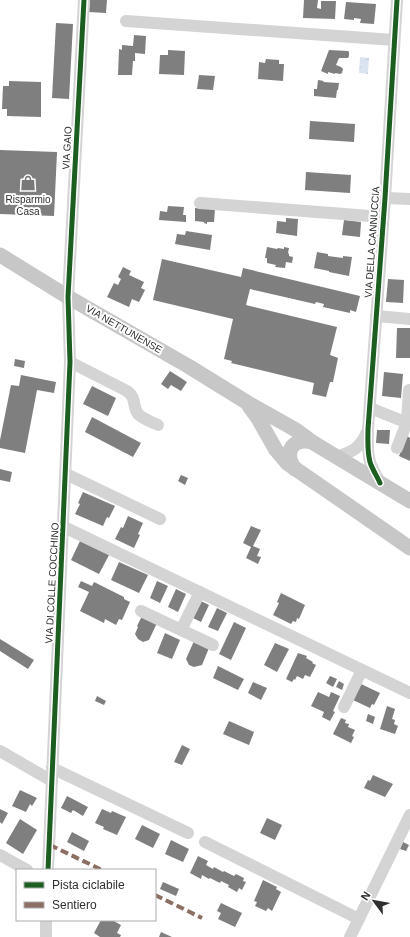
<svg xmlns="http://www.w3.org/2000/svg" width="410" height="937" font-family="Helvetica,sans-serif">
	<defs>
		<pattern id="water-ripples" width="26" height="14" patternUnits="userSpaceOnUse"><rect width="26" height="14" fill="#dae4f1"/><path d="M2 4q2-2 4 0t4 0M15 11q2-2 4 0t4 0" fill="none" stroke="#bbc4cf"/></pattern>
	</defs>
	<rect width="100%" height="100%" fill="#fff"/>
	<path fill="url(#water-ripples)" d="M360,57L369,58L368,74L359,73Z"/>
	<g fill="#7f7f7f">
		<path d="M90,0H107L106,13L89,12Z"/>
		<path d="M304,0H318L317,8L321,9V1H336L335,19L303,18Z"/>
		<path d="M346,2L376,4L374,24L360,23L361,19L354,18V20L344,19Z"/>
		<path d="M56,23L73,24L69,99L52,98Z"/>
		<path d="M134,35L146,36L145,54L135,53V61H133L132,75H118L119,49L122,50V45L133,46Z"/>
		<path d="M168,50L185,51L184,75L159,74L160,55H168Z"/>
		<path d="M329,50L348,51L349,52V56L348,58H339L336,65L341,67L343,69L342,73L340,74L335,73V74L328,72V74L321,71Z"/>
		<path d="M266,59L279,60V64H284L283,81L258,79L259,62L265,63Z"/>
		<path d="M199,75L215,76L213,90L197,89Z"/>
		<path d="M318,80L324,81L323,82L339,83L338,90H337L336,98L314,96V89H317Z"/>
		<path d="M9,81L41,82V117L7,116V109H2L3,86H9Z"/>
		<path d="M310,121L355,124L354,142L309,139Z"/>
		<path d="M0,150L57,152L54,216L0,214Z"/>
		<path d="M306,172L351,175L350,193L305,190Z"/>
		<path d="M168,206L184,207L183,215H186V222L159,220L160,211L167,212Z"/>
		<path d="M195,208L215,209L214,222H207V224L204,223V222L195,221Z"/>
		<path d="M286,218L298,219L297,236L276,233L277,221L286,222Z"/>
		<path d="M344,220L361,222L360,237L342,235Z"/>
		<path d="M186,231L212,235L210,250L175,244L177,234L185,235Z"/>
		<path d="M267,247L277,249L278,248L284,249V247L289,248L288,253L289,254V256L293,257L292,263L286,262L285,268L275,267L276,265L267,263V258H265Z"/>
		<path d="M317,252L328,254V256L343,258V256L352,257L349,276L329,272V271L314,268Z"/>
		<path d="M162,259L241,277L243,268L360,296L356,312L350,310V313L323,307L324,304L316,302L315,304L250,289L246,305L337,327L330,355L338,358L333,382H330L326,397L312,394L314,383L231,363L232,361L224,359L233,319L153,300Z"/>
		<path d="M123,267L131,271L129,275L144,282L141,288L145,290L139,302L132,299L129,307L107,297L114,283L118,285L121,279L118,277Z"/>
		<path d="M388,279L404,280L403,303L386,302Z"/>
		<path d="M397,328H410V358H396Z"/>
		<path d="M15,359L25,361L24,368L14,366Z"/>
		<path d="M170,371L187,382L181,391L171,385L168,389L161,384Z"/>
		<path d="M384,372L403,374L401,398L382,396Z"/>
		<path d="M21,375L56,382L54,393L37,390L25,453L0,448V440L11,385L19,386Z"/>
		<path d="M92,386L116,398L108,416L83,404Z"/>
		<path d="M92,417L141,443L133,457L85,432Z"/>
		<path d="M377,430H390L389,444L376,443Z"/>
		<path d="M407,436L410,438V461L399,456Z"/>
		<path d="M0,469L12,472L10,482L0,480Z"/>
		<path d="M181,475L188,478L185,485L178,481Z"/>
		<path d="M83,492L115,506L109,518L107,517L103,526L75,514L80,504L78,503Z"/>
		<path d="M128,516L143,523L138,534L140,535L134,548L115,539L121,527L123,528Z"/>
		<path d="M251,526L261,530L253,546L260,549L257,556L261,557L258,564L246,558L251,547L243,543Z"/>
		<path d="M80,541L109,555L99,574L71,560Z"/>
		<path d="M119,562L148,575L139,593L111,580Z"/>
		<path d="M81,581L92,586L94,582L124,597V599L130,602L122,620L119,619L116,625L105,619L104,623L80,611L89,592L78,587Z"/>
		<path d="M157,581L168,586L160,603L150,598Z"/>
		<path d="M176,589L186,594L178,612L168,607Z"/>
		<path d="M281,593L305,605L299,619L297,618L296,622L293,621L291,624L273,615L279,603L277,602Z"/>
		<path d="M199,600L209,605L201,622L191,617Z"/>
		<path d="M217,608L227,613L218,631L208,627Z"/>
		<path d="M142,616L157,623L149,640L143,642L138,639L135,634L138,627L137,626Z"/>
		<path d="M234,622L246,628L231,660L219,654Z"/>
		<path d="M165,633L180,640L172,659L157,653Z"/>
		<path d="M0,639L34,660L28,669L0,651Z"/>
		<path d="M194,641L209,648L202,665L194,667L189,665L186,659Z"/>
		<path d="M275,643L289,649L277,672L264,665Z"/>
		<path d="M298,653L307,656L306,658L313,662L312,663L316,665L310,677L305,675L303,679L297,676L295,680L294,679L292,682L286,679Z"/>
		<path d="M218,666L244,679L238,690L213,678Z"/>
		<path d="M330,676L337,679L333,687L326,683Z"/>
		<path d="M339,681L344,684L342,690L336,687Z"/>
		<path d="M253,682L267,688L261,700L248,693Z"/>
		<path d="M361,684L380,693L374,705L372,704L370,708L353,700Z"/>
		<path d="M318,692L329,697L331,692L340,696L333,711L335,712L330,721L322,717L324,712L311,706Z"/>
		<path d="M97,696L106,701L104,705L95,701Z"/>
		<path d="M387,706L395,709L392,719L395,720L394,724L398,726L395,734L380,729Z"/>
		<path d="M368,714L375,717L373,724L366,721Z"/>
		<path d="M341,718L346,720L345,723L349,724L348,727L355,730L352,736L354,737L351,743L333,734Z"/>
		<path d="M229,721L254,732L249,745L223,734Z"/>
		<path d="M182,745L190,749L182,765L174,762Z"/>
		<path d="M373,775L393,784L385,797L364,788L368,780L370,781Z"/>
		<path d="M20,790L37,798L32,806L30,804L26,812L12,806Z"/>
		<path d="M67,796L88,807L83,816L73,810L71,813L61,808Z"/>
		<path d="M0,809L8,813L2,824L0,822Z"/>
		<path d="M102,809L111,813L112,811L126,817L117,835L103,829L104,827L95,823Z"/>
		<path d="M267,818L282,825L275,840L260,833Z"/>
		<path d="M20,819L37,830L23,854L6,843Z"/>
		<path d="M142,825L160,834L153,848L135,839Z"/>
		<path d="M72,832L89,841L84,851L67,842Z"/>
		<path d="M171,840L189,849L183,862L165,854Z"/>
		<path d="M403,842L409,845L406,851L400,849Z"/>
		<path d="M198,856L208,861L206,865L213,869L214,867L223,872L224,871L234,876L236,874L244,878L243,881L246,882L242,890L239,888L237,892L228,887L229,885L221,881L220,883L210,878L209,879L202,875L201,879L190,873Z"/>
		<path d="M263,880L277,887L276,889L281,892L272,911L268,908L266,911L255,906L257,902L254,901Z"/>
		<path d="M163,882L179,889L176,896L160,889Z"/>
		<path d="M221,903L242,913L235,927L218,919L221,913L217,911Z"/>
		<path d="M101,920H112L121,925L117,933L121,935L120,937H100L94,933Z"/>
		<path d="M161,932L172,937H159Z"/>
	</g>
	<g fill="none" stroke-linecap="round" stroke-linejoin="round">
		<g stroke="#d4d4d4" stroke-width="12">
			<path d="M126,21L394,40"/>
			<path d="M385,198L410,199"/>
			<path d="M200,203L383,217"/>
			<path d="M376,316L410,319"/>
			<path d="M70,362L127,391C137,398 132,406 138,414C143,419 152,422 158,425"/>
			<path d="M370,408L410,424"/>
			<path d="M397,448L407,422L409,390"/>
			<path d="M336,457C353,452 360,448 367,432"/>
			<path d="M66,474L160,519"/>
			<path d="M380,483C377,476 372,469 370,462C367,451 368,440 368,429L385,198L397,0"/>
			<path d="M64,527L410,693"/>
			<path d="M141,611L213,645"/>
			<path d="M181,630L200,592"/>
			<path d="M344,707L362,670"/>
			<path d="M0,751L52,781"/>
			<path d="M52,768L188,833"/>
			<path d="M205,842L359,919"/>
			<path d="M0,855L27,870"/>
			<path d="M48,870L70,362L68,297L84,0"/>
			<path d="M46,937V920"/>
			<path d="M350,937L410,815"/>
		</g>
		<g stroke="#c7c7c7" stroke-width="15">
			<path d="M0,255L68,297L188,366L248,403L296,430L307,438L312,442L410,501"/>
			<path d="M249,406L259,420L276,450L287,463L410,548"/>
			<path d="M295,469C283,453 292,437 312,442"/>
		</g>
		<g stroke="#8d6e63" stroke-width="4" stroke-dasharray="8 4" stroke-linecap="butt">
			<path d="M50,845L102,870"/>
			<path d="M155,895L202,918"/>
		</g>
		<defs>
			<g id="cycleway">
				<path d="M380,483C377,476 372,469 370,462C367,451 368,440 368,429L385,198L397,0"/>
				<path d="M48,870L70,362L68,297L84,0"/>
			</g>
		</defs>
		<use href="#cycleway" stroke="#fff" stroke-width="8"/>
		<use href="#cycleway" stroke="#1b5e20" stroke-width="5"/>
	</g>
	<defs>
		<symbol id="shop-bare" viewBox="-9 -9 18 18"><path d="M-5-2.5h2.3a2.7 3.5 0 0 1 5.4 0H5L5.5 6h-11ZM-1.5-2.5h3a1.5 2.3 0 0 0-3 0Z" fill="#787878" stroke="#fff" stroke-width="2.5" paint-order="stroke"/></symbol>
	</defs>
	<g fill-rule="evenodd">
		<use href="#shop-bare" x="17" y="172" width="22" height="22"/>
	</g>
	<g text-anchor="middle" dominant-baseline="central" stroke-width="4" stroke-linejoin="round" paint-order="stroke">
		<g font-size="10" fill="#2f2f2f" stroke="#fff">
			<text transform="translate(67 148) rotate(-87)">VIA GAIO</text>
			<text transform="translate(372 242) rotate(-86)">VIA DELLA CANNUCCIA</text>
			<text transform="translate(124 329) rotate(30)">VIA NETTUNENSE</text>
			<text transform="translate(52 583) rotate(-87)">VIA DI COLLE COCCHINO</text>
		</g>
		<g font-size="10" fill="#2f2f2f" stroke="#fff">
			<text x="28" y="199">Risparmio<tspan x="28" dy="12">Casa</tspan></text>
		</g>
	</g>
	<rect x="16" y="869" width="140" height="52" fill="#ffffff" stroke="#acacac"/>
	<rect x="24" y="882" width="20" height="6" fill="#1b5e20" stroke="#acacac"/>
	<text x="52" y="889" font-size="12" fill="#2f2f2f">Pista ciclabile</text>
	<rect x="24" y="902" width="20" height="6" fill="#8d6e63" stroke="#acacac"/>
	<text x="52" y="909" font-size="12" fill="#2f2f2f">Sentiero</text>
	<g transform="translate(374 901) rotate(302)" stroke="#ffffff" stroke-width="3" paint-order="stroke">
	<path d="M0-3L7 15L0 10L-7 15Z" fill="#2f2f2f"/>
	<text y="-6" font-size="11" font-weight="bold" text-anchor="middle" fill="#2f2f2f">N</text>
	</g>
</svg>
